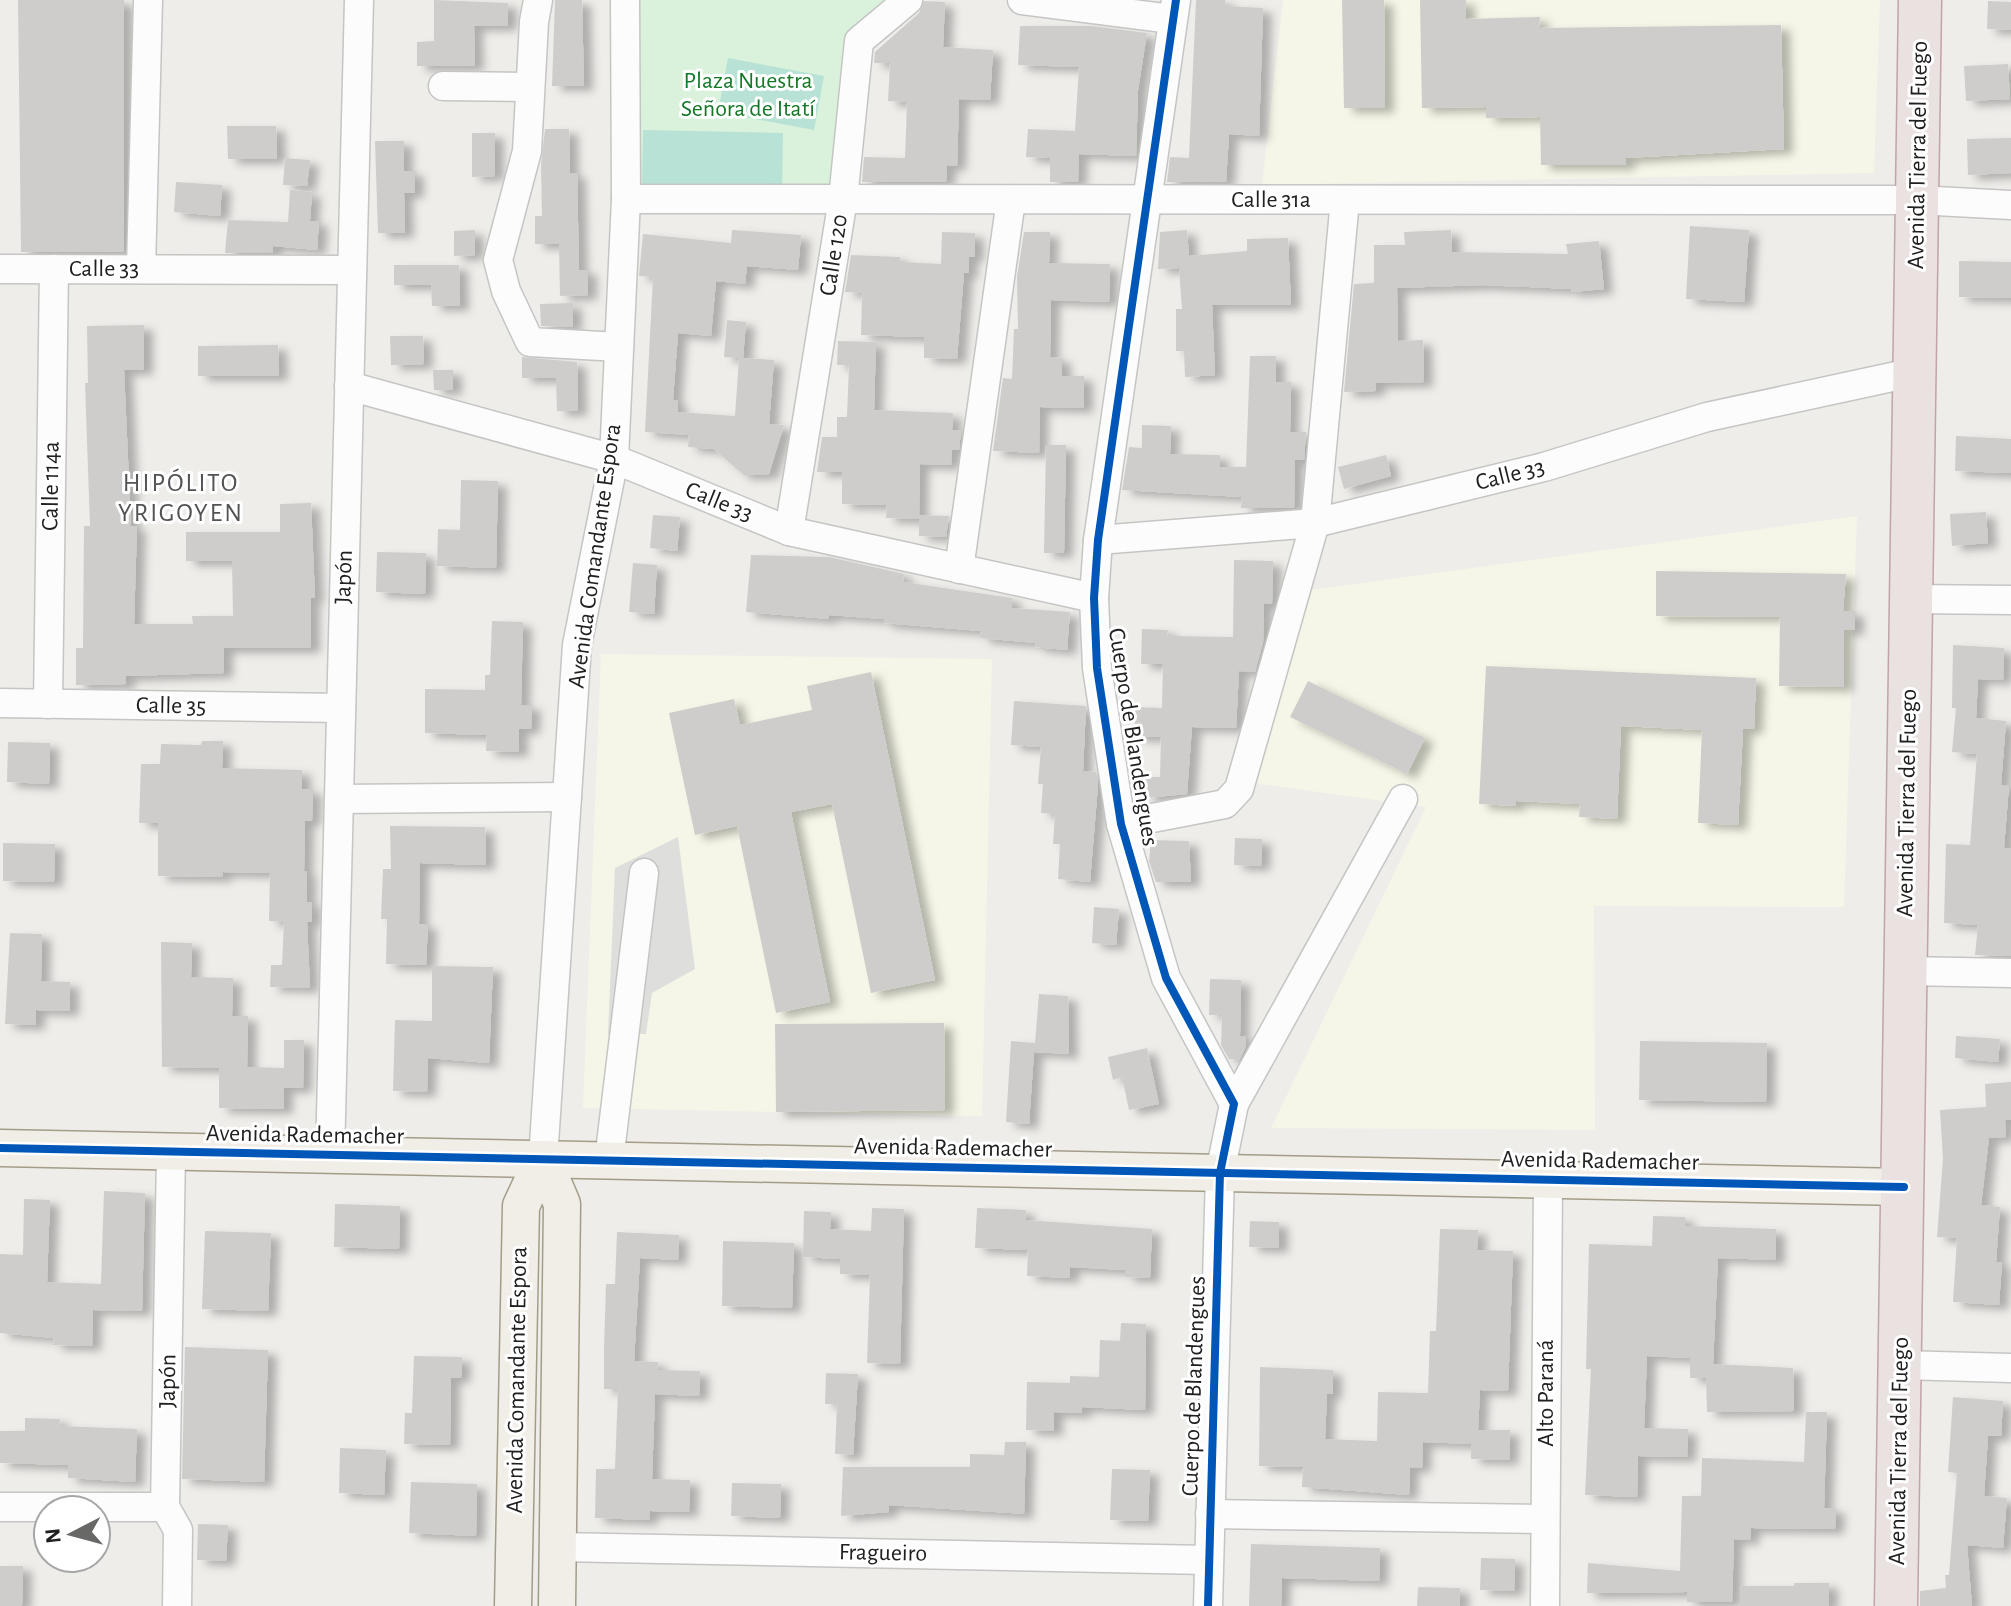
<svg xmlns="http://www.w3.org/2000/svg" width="2011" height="1606" font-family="'Alegreya Sans',sans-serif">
	<defs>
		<filter id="shadow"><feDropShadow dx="9" dy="5" stdDeviation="4" flood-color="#0004"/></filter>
	</defs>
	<rect width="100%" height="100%" fill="#eeedea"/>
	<g fill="#f5f6e7">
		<path d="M1283,0H1880L1874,173L1262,185Z"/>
		<path d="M1857,516L1844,907L1594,906L1595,1130L1271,1128L1426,807L1254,783L1310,590Z"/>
		<path d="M601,654L992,659L982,1116L583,1108Z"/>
	</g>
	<path fill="#daf2dc" d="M634,0H887L851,34L835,192H635Z"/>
	<g fill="#b8e2d5">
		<path d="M728,58L824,76L814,130L718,112Z"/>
		<path d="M643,130L783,133L782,190L642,187Z"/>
	</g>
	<path fill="#dededc" d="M678,837L695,969L652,993L646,1034H608L615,868Z"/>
	<g fill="#cfcdcb" filter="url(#shadow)">
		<path d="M18,0H124V252H21Z"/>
		<path d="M434,0L508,3V26H474L475,66H417V42L434,41Z"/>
		<path d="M555,0H582L584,86H552Z"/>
		<path d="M1196,0H1225V6L1263,8L1259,136L1229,134L1226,182H1167L1170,157L1189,158Z"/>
		<path d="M1342,0H1384L1385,108H1344Z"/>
		<path d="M1420,0H1466V19L1540,17L1539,28L1781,25L1784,149L1626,158V165H1541L1540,117L1486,118V107L1422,108Z"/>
		<path d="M924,1L945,2L943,47L993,50L990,100L959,99L957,166L947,165L946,182H862L864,157L905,158L907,102L888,101L890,63H874L875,52L919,13Z"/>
		<path d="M1988,1L2011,2V30L1987,29Z"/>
		<path d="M1020,26H1092L1147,33L1138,90L1136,156L1079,154L1078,182H1050V158L1026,157L1028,129L1075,131L1079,67L1018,65Z"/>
		<path d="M2008,64L2010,99L1966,101L1964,66Z"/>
		<path d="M227,126H276L277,159H228Z"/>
		<path d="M545,129H569L570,173H577L579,270H588V295L560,296L559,244H535V216H542L541,165Z"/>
		<path d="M472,133H495V176L472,177Z"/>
		<path d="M2011,138V173L1968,175L1967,139Z"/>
		<path d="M375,141H404V171H415V193H404L405,233H378Z"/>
		<path d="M285,158L310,160L307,186L283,185Z"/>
		<path d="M176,182L222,185L220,216L174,212Z"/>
		<path d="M290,190L312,192L310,221H319L317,250L273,246V253H225L228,220L288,222Z"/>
		<path d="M1690,226L1749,230L1744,302L1686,299Z"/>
		<path d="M475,230V255L454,256V231Z"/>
		<path d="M732,230L801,235L798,270L747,266L745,284L716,281L711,336L678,333L673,400L678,401V412L735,416L739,358L724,357L727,320L746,322L743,358L774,360L769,424L784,425L769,474L744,475L714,449L688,447L689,435L645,432L653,277L639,276L643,234L731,243Z"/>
		<path d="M1187,230L1189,256L1247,251V239L1288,238L1291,305H1212L1215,375L1185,377L1184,351H1176V309H1182L1179,268L1158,269L1160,232Z"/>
		<path d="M1451,230L1452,252L1568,254L1566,244L1599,241L1604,289L1572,292L1571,289L1483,285L1397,288L1398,341L1423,340L1424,382L1376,383V391L1344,392L1354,284L1374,283V245H1405L1404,232Z"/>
		<path d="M942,232L975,233V257H969V273H964L957,359L924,358V337L861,335L862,293L845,292L851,255L900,257V262L941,264Z"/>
		<path d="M1024,232H1050L1049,263L1110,264L1109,302L1051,300L1050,357L1062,358V376H1084V408L1040,407L1039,453L993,451L1003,378L1012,379L1014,329H1018L1017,277Z"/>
		<path d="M1959,261L2011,262V298L1959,297Z"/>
		<path d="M394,265H459L460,306H432L431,285H394Z"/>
		<path d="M573,303V327L541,326L540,304Z"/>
		<path d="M144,325V370H124L131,526H137L134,624H193L192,616H233L232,561H186V532H280V504L311,503L315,598H311V648H224V673L126,676V684L76,685V648H83L84,526H90L85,383H88L87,326Z"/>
		<path d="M390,336H423L424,364L391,365Z"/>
		<path d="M838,341L876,342L874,410L953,413L952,430H961L959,450H952L951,465L920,464L919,519L886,518L887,505L842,504V472H817L822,437H837V417H847L849,365H837Z"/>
		<path d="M278,345L279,376H198V346Z"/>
		<path d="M1250,356H1276V382H1291L1290,432H1306L1304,460H1295L1294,508H1241L1242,497L1122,490L1129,447L1142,448V425L1171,426L1170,454L1220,455V467H1246Z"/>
		<path d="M522,357L577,362L578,411H557L556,378H522Z"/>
		<path d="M433,370H453V390H434Z"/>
		<path d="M1956,436L2011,439V473L1955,471Z"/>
		<path d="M1046,445H1066L1064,553H1044Z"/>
		<path d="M1386,455L1391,476L1344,489L1338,467Z"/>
		<path d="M461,480L498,481L496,568L437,566L438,529L460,530Z"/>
		<path d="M1986,512L1988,543L1952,546L1950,514Z"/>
		<path d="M653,515L680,517L677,551L650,548Z"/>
		<path d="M919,515L949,516L946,537L919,536Z"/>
		<path d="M377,552L426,553L425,594L376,592Z"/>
		<path d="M751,555L829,557L904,574L903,582L1012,598V608L1070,612L1067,650L1035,647L1036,643L980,638L981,631L884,623V619L829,615V619L746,612Z"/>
		<path d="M1234,560L1273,561L1272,604L1264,603L1263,643L1255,672L1239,671L1236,728L1192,727L1187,794L1145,798V777H1160L1161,737H1135V707L1162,708L1163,664H1141L1142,629L1168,630L1167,636L1233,637Z"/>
		<path d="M633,563L657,565L654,614L629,612Z"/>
		<path d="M1656,571L1846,574L1843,611H1855V630H1844V687L1779,686L1780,617L1656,616Z"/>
		<path d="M492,621L523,622L521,705H532L531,729H519V752L486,751L487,735L425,733V689L485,690V675H490Z"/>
		<path d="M1953,645L2004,648L2003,680L1978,679L1976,718L2006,721L2001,785H2009L2004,848H2011V956L1975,955L1978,925L1944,923L1946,844L1970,845L1977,754L1952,752L1956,708H1952Z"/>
		<path d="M1486,666L1756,678L1754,729H1743L1738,825L1698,823L1702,730L1621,726L1617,819L1579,817L1580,804L1516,801V806L1479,804Z"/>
		<path d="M871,672L935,980L871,993L832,804L791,812L830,1002L776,1013L737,826L695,835L669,713L734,699L740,725L812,710L807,686Z"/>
		<path d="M1308,681L1425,738L1407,774L1290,717Z"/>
		<path d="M1014,701L1086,706L1083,771L1096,772L1098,785L1090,882L1058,879L1060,844H1053L1055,814L1041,813L1043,784H1038L1041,747L1011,745Z"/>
		<path d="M202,741H223L222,768L302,770V789H313L312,821H305L304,871H307V902H312V922H307L310,988L270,987L271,965H282L284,922L269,921L270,873L223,872V877L158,876V823H139L141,764H160L161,744L201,745Z"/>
		<path d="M8,742L50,743L49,784L7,782Z"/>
		<path d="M390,826L485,827L486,865L420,863L419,924H428L426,965L386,964L387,919H381L383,869H391Z"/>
		<path d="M1235,838L1262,839L1261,866L1234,865Z"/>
		<path d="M1151,840L1189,841L1191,882H1156L1149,861Z"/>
		<path d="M3,843L55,844L54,882L3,881Z"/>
		<path d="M1094,907L1119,909L1116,945L1092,943Z"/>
		<path d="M10,933L42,934L41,981L70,982V1011L36,1010V1025L5,1024Z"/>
		<path d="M161,942L192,943L191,977L233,978L232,1016H248L247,1067L284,1068V1040H304L303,1088H284V1109L219,1108V1068L162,1067Z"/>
		<path d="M432,966L493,967L489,1063L428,1058L427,1092L393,1091L395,1020L432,1021Z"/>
		<path d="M1210,979L1241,980L1240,1036L1246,1037L1245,1049L1239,1060L1229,1059L1221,1045L1222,1015H1209Z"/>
		<path d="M1039,994L1068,996L1069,1054L1034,1052L1029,1124L1006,1122L1011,1041L1035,1043Z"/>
		<path d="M944,1023L945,1110L776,1112L775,1024Z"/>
		<path d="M1956,1036L2000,1039L1998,1062L1955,1058Z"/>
		<path d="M1640,1041L1767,1043L1766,1102L1639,1100Z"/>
		<path d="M1147,1048L1159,1104L1129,1110L1122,1077L1113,1080L1108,1057Z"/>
		<path d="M2011,1082V1120H2005L2006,1137L1989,1138L1981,1205L2000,1207L1996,1262H2002L1999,1305L1953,1302L1957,1238L1937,1237L1943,1159L1940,1110L1986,1107L1985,1084Z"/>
		<path d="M104,1191L145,1193L142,1311L93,1310L92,1346L53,1345L54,1338L0,1333V1254L23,1255L24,1199L50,1200L47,1282L101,1284Z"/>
		<path d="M335,1204L400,1206L399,1249L334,1247Z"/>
		<path d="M872,1208L904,1209L900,1364L867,1363L870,1275L840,1274V1259L803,1257L804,1211L831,1212L830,1229L871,1231Z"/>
		<path d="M977,1208L1026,1210L1025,1220L1152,1229L1150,1278L1125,1277V1270L1070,1267V1278L1027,1276L1028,1250L975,1248Z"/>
		<path d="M1653,1216L1685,1217V1226L1776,1229V1260L1718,1258L1713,1364L1793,1368L1794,1411L1707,1412L1706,1378H1690V1358L1647,1356L1644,1428L1688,1429L1687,1457L1638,1456L1637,1497L1585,1495L1591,1369H1586L1589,1244L1652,1246Z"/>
		<path d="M1250,1221L1279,1222V1248L1249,1247Z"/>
		<path d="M1440,1229L1478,1230L1477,1250L1513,1251L1508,1391L1480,1390L1478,1430H1510L1509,1460L1471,1459V1444L1423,1442L1422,1468L1410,1467L1409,1495L1302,1487L1303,1467L1259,1466L1260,1367L1333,1370V1394H1327L1325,1439L1377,1441L1378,1392L1428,1393L1430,1331H1436Z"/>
		<path d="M205,1231L271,1233L268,1311L202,1309Z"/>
		<path d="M617,1232L679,1235L678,1260L640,1258L634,1361L658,1362L657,1370L700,1371L699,1396L655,1394L652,1479L690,1480L689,1512L650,1511L649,1520L595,1518L596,1469H615L618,1389H604V1350L606,1284H615Z"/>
		<path d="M723,1241L794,1243L792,1308L722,1306Z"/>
		<path d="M1121,1323L1146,1324L1145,1410L1082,1407V1413L1054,1412V1431L1026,1430L1027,1382L1070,1383V1376L1099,1377L1100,1340L1120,1341Z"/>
		<path d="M185,1347L268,1350L264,1482L182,1479Z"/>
		<path d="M414,1356L462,1357L461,1378H451L450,1445L404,1444L405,1413H412Z"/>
		<path d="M826,1373L858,1374L853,1455L835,1454L837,1404H825Z"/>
		<path d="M1953,1397L2003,1401L2001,1436H1988L1984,1496L2007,1498L2003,1548L1967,1545L1972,1606H1920V1591L1946,1588L1945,1575H1949L1957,1473L1948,1472Z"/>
		<path d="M1806,1412H1827L1824,1508H1836L1835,1529L1751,1528L1750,1540L1734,1539L1732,1602H1687V1592L1587,1593L1588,1563L1680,1571L1682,1496H1701L1702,1458L1804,1462Z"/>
		<path d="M25,1418L60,1419L59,1426L137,1429L135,1482L68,1478V1465L0,1463V1431H25Z"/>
		<path d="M1005,1442H1026L1024,1514L889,1505V1512L841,1516L843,1467H970V1454L1004,1455Z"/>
		<path d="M340,1448L386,1450L384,1495L339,1493Z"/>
		<path d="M1112,1469L1150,1470L1148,1521L1110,1520Z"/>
		<path d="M411,1482L477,1484L476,1536L409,1533Z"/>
		<path d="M732,1483L781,1484L780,1518L731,1516Z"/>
		<path d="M198,1524L228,1525L226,1561L197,1560Z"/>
		<path d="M1251,1544L1380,1548L1379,1581L1282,1578L1281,1606H1249Z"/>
		<path d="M1481,1558L1515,1559L1514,1591L1480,1590Z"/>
		<path d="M0,1566H23L22,1606H0Z"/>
		<path d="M1794,1583H1829V1606H1740V1586H1794Z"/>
		<path d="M1418,1587L1460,1588V1606H1417Z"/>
	</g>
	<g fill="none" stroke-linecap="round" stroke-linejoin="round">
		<defs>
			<g id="minor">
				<path d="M538,0L534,22L527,151L498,260L506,291L530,342L619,347"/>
				<path d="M1022,0L1172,19"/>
				<path d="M1176,0L1098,540L1094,598L1097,668L1121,824L1166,978L1234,1104L1220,1173L1208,1606"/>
				<path d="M443,86L529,87"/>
				<path d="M626,199L1917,200L2011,205"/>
				<path d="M0,269L352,270"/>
				<path d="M141,269L148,0"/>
				<path d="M349,386L614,459L789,531L1094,598"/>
				<path d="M789,531L843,199L859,41L908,0"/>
				<path d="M1098,540L1315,523L1544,467L1707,417L1915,372"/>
				<path d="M959,569L1011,200"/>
				<path d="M1910,599L2011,600"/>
				<path d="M0,703L341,708"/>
				<path d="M48,704L54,269"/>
				<path d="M340,799L567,797"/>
				<path d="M1121,824L1225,804L1239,789L1315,523L1345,200"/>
				<path d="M1905,971L2011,973"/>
				<path d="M1234,1104L1403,799"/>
				<path d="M171,1152L165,1507L178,1530L177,1606"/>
				<path d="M330,1155L359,0"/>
				<path d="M543,1159L577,645L614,459L626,199L625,0"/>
				<path d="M609,1160L644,873"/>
				<path d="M1900,1365L2011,1368"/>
				<path d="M0,1507H165"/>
				<path d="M1210,1514L1545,1519"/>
				<path d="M558,1547L1208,1560"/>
				<path d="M1545,1606L1548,1181"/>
			</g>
			<g id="major">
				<path d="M0,1148L1904,1187"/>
				<path d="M543,1159L562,1204L557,1606"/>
				<path d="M513,1606L521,1206L543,1159"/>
			</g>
			<path id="highway" d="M1896,1606L1920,0"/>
		</defs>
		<use href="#minor" stroke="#c5c5c4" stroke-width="31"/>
		<use href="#major" stroke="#a39d88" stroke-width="39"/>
		<use href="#highway" stroke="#c1a3a9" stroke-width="45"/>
		<use href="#minor" stroke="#fcfcfc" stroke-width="28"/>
		<use href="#major" stroke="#f1ede7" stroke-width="36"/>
		<use href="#highway" stroke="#eae1e1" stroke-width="42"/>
		<defs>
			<g id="cycleway">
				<path d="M1176,0L1098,540L1094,598L1097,668L1121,824L1166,978L1234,1104L1220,1173L1208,1606"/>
				<path d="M0,1148L1904,1187"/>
			</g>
		</defs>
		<use href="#cycleway" stroke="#fff" stroke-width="13"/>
		<use href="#cycleway" stroke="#0057b8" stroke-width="8"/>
	</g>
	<g text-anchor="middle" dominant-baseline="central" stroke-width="6" stroke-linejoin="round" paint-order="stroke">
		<g font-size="24" fill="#147827" stroke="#fff">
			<text x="748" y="81">Plaza Nuestra<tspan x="748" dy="28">Señora de Itatí</tspan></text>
		</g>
		<g font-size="24" fill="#202020" stroke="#fff">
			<text transform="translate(1918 155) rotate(-89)">Avenida Tierra del Fuego</text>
			<text x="1271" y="200">Calle 31a</text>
			<text transform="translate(834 255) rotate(-81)">Calle 120</text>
			<text x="104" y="269">Calle 33</text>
			<text transform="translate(1510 475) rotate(-14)">Calle 33</text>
			<text transform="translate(51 486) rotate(-89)">Calle 114a</text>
			<text transform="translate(719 502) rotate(22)">Calle 33</text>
			<text transform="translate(595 556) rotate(-82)">Avenida Comandante Espora</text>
			<text transform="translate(344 577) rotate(-88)">Japón</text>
			<text transform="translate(171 706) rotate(1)">Calle 35</text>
			<text transform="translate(1133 737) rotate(81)">Cuerpo de Blandengues</text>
			<text transform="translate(1907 803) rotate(-89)">Avenida Tierra del Fuego</text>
			<text transform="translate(305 1135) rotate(1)">Avenida Rademacher</text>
			<text transform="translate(953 1148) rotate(1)">Avenida Rademacher</text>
			<text transform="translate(1600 1161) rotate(1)">Avenida Rademacher</text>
			<text transform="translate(517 1380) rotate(-89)">Avenida Comandante Espora</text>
			<text transform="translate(168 1381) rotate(-89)">Japón</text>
			<text transform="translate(1194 1386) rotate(-88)">Cuerpo de Blandengues</text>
			<text transform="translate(1546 1393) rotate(-90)">Alto Paraná</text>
			<text transform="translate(1899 1451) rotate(-89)">Avenida Tierra del Fuego</text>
			<text transform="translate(883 1553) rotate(1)">Fragueiro</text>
		</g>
		<g font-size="26" letter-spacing="2" fill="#535353" stroke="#fff">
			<text x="181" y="483">HIPÓLITO<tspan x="181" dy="30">YRIGOYEN</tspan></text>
		</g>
	</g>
	<g transform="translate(72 1534) rotate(264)"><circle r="38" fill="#ffffff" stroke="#a6a6a6" stroke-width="2"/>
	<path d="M0-6L14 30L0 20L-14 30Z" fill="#686867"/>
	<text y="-12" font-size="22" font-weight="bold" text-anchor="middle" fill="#202020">N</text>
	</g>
</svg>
